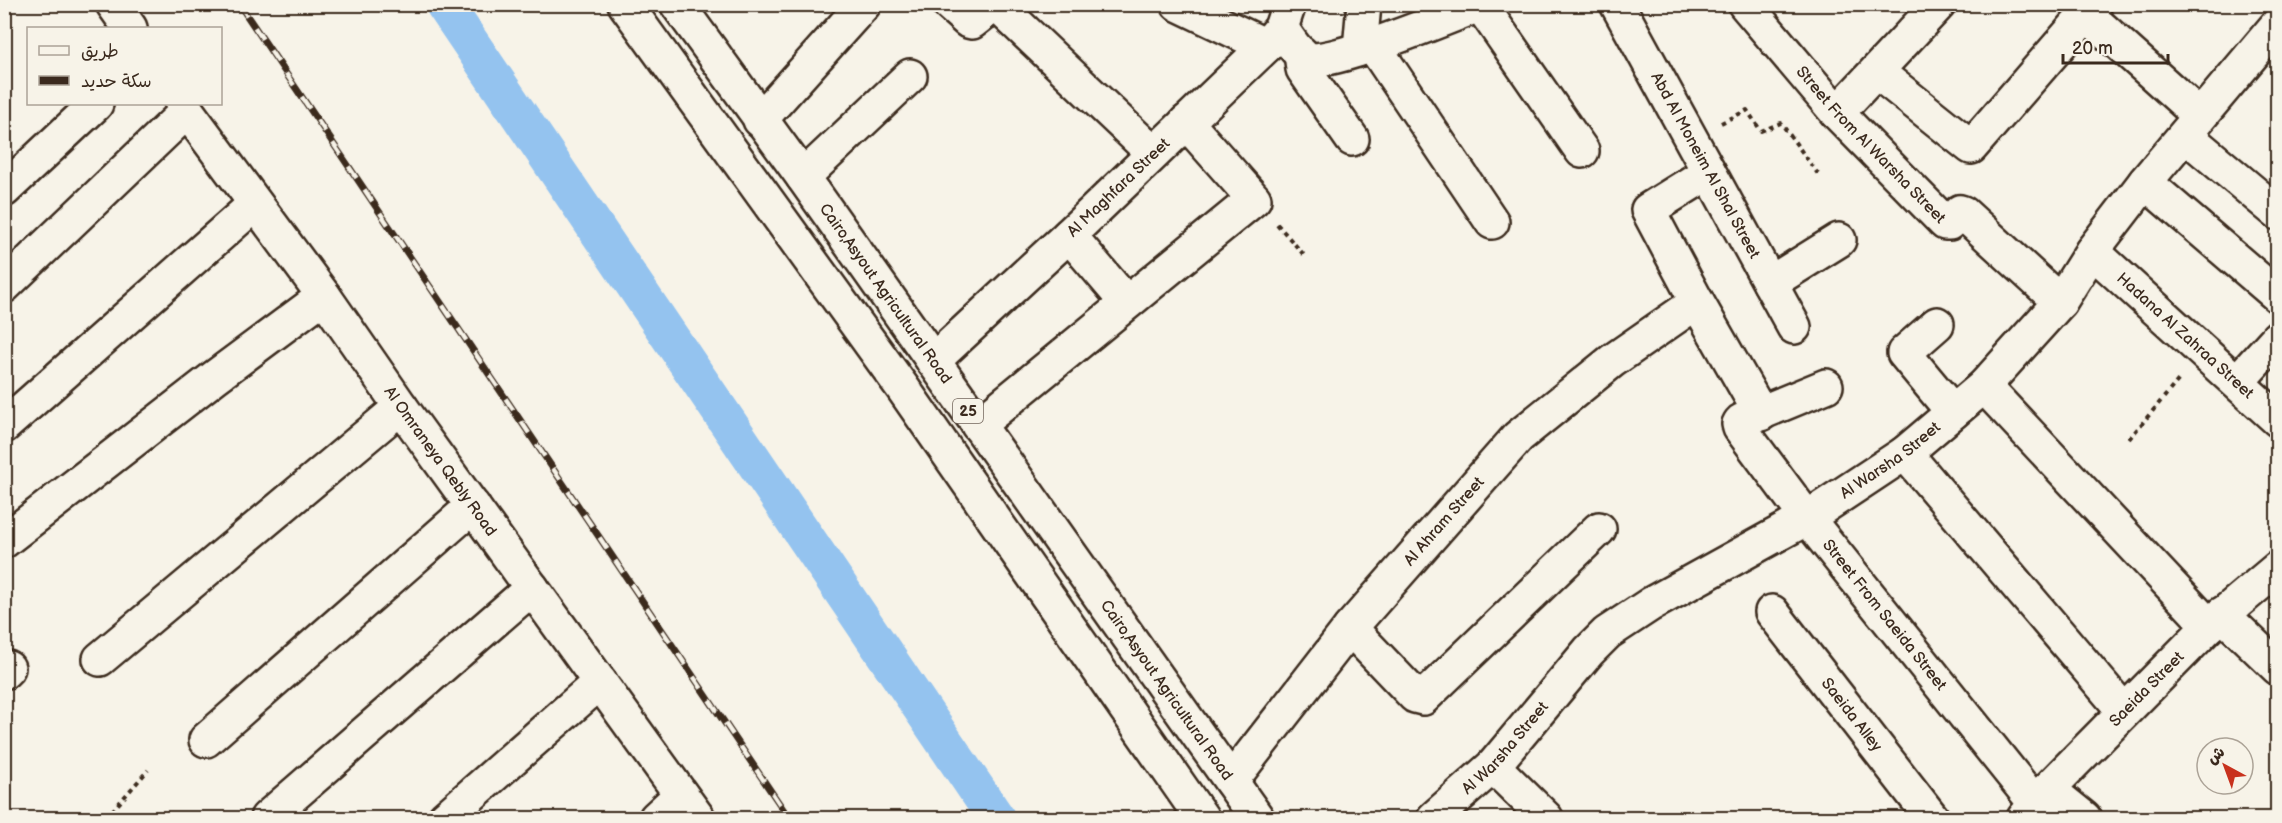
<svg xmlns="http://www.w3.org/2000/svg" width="2282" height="823" font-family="'Balsamiq Sans','Playpen Sans Arabic',sans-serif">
	<rect width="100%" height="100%" fill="#f7f3e8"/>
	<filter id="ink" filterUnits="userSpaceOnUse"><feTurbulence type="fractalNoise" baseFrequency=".0167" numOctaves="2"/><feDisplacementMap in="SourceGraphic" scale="12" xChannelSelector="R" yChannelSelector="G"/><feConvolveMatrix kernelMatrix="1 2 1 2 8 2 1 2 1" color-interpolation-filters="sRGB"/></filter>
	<g filter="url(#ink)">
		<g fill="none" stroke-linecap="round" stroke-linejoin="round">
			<path stroke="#94c3ef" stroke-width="38" d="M444,4L996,818"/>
			<defs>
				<g id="minor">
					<path d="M113,4L130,28"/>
					<path d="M949,4L968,21L972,22L995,4"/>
					<path d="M996,4L1153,153"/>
					<path d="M1178,4L1266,46"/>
					<path d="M1480,4L1582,151"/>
					<path id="s1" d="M1617,4L1794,327"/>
					<path id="s2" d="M1745,4L1837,113L1945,223H1949L1960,212L1963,213L2060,302"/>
					<path d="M2086,14L2200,116"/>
					<path d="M1281,28C1288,37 1297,55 1309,59C1330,66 1453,15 1481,4"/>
					<path d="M1373,45L1492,222"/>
					<path d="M1360,49L1364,4"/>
					<path d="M1301,53L1303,69L1352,139"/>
					<path d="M1877,72L1971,147L2095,4"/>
					<path id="s3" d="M182,104L324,296L401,407L698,818"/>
					<path d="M1837,113L1939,4"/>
					<path d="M760,120L864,4"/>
					<path d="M2185,135L2278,213"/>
					<path d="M1709,172L1648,210L1697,302L1761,414"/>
					<path d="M803,177L910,76"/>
					<path d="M2145,182L2278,296"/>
					<path d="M4,190L96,104"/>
					<path d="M1069,235L1126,302"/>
					<path id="s4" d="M2092,251L2278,420"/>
					<path d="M1770,283L1839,240"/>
					<path d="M4,286L187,111"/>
					<path d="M1937,324L1904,353L1953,412"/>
					<path id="s5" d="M933,361L1069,235L1266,46L1281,28L1289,4"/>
					<path d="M2237,382L2278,337"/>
					<path id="s6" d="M1826,386L1741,421L1739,424L1740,428L1807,518L2035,803"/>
					<path d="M1984,386L2209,626"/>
					<path d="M978,425L1254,199L1186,122"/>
					<path d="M4,426L255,204"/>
					<path d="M1905,453L2124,711"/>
					<path d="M4,541L215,377L324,296"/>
					<path id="s7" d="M1772,612L1932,818"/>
					<path d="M2222,614L2278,668"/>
					<path d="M1350,628L1415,696L1423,698L1599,529"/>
					<path d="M100,659L401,407"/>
					<path d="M4,672L8,668"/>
					<path d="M206,740L473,506"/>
					<path d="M1493,766L1546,818"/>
					<path id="s8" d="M1231,781L1350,628L1518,437L1612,361L1697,302"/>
					<path d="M2048,789L2084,818"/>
					<path d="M267,818L532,588"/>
					<path d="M445,818L600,682"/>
					<path d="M656,818L681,795"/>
					<path id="s9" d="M1434,818L1493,766L1589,651L1607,633L1651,604L1807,518L1905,453L1984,386L2060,302L2092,251L2145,182L2278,24"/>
					<path id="s10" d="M2024,818L2048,789L2209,626L2278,568"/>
				</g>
				<g id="highway">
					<path d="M625,4L902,387L1202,818"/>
					<path id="s11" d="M677,4L803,177L1257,818"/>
				</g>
			</defs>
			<use href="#minor" stroke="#3b2a1e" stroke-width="38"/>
			<use href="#highway" stroke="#3b2a1e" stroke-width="38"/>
			<g stroke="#3b2a1e" stroke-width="4" stroke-dasharray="4.5 4.5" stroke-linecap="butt">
				<path d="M1721,123L1747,110L1761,131L1781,123L1818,174"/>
				<path d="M1277,224L1304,255"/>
				<path d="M2129,439L2181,377"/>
				<path d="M106,818L148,770"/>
			</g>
			<use href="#minor" stroke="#f7f3e8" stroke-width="33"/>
			<use href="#highway" stroke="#f7f3e8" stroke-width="33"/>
			<defs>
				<path id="rail" d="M239,4L789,818"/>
			</defs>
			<use href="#rail" stroke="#3b2a1e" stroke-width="7"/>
			<use href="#rail" stroke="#f7f3e8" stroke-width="4.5" stroke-dasharray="14" stroke-linecap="butt"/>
		</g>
	</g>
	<g text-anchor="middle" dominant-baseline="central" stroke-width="5" stroke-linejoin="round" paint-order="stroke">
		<rect fill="#f7f3e8" stroke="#73665b" stroke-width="1.5" x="953" y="399" width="30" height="24" rx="4.5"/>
		<g font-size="15" font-weight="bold" fill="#3b2a1e">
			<text x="968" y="411">25</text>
		</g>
		<g font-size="16" fill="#3b2a1e" stroke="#f7f3e8">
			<text stroke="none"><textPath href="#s2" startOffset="189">Street From Al Warsha Street</textPath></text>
			<text stroke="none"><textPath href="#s1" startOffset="184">Abd Al Moneim Al Shal Street</textPath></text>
			<text stroke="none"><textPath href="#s5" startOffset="254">Al Maghfara Street</textPath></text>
			<text stroke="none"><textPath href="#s11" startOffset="357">Cairo,Asyout Agricultural Road</textPath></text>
			<text stroke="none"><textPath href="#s4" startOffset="126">Hadana Al Zahraa Street</textPath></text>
			<text stroke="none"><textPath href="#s9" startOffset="586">Al Warsha Street</textPath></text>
			<text stroke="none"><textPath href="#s3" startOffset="441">Al Omraneya Qebly Road</textPath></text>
			<text stroke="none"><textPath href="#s8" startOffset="336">Al Ahram Street</textPath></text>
			<text stroke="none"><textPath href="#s6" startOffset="336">Street From Saeida Street</textPath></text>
			<text stroke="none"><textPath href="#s10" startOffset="178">Saeida Street</textPath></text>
			<text stroke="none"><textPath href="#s11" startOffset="843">Cairo,Asyout Agricultural Road</textPath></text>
			<text stroke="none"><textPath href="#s7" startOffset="130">Saeida Alley</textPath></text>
			<text stroke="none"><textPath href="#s9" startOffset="100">Al Warsha Street</textPath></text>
		</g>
	</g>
	<rect width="2282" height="823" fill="none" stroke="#f7f3e8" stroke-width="24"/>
	<rect x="12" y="12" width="2258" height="799" fill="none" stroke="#3b2a1e" stroke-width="2" filter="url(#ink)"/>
	<rect x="27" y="27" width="195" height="78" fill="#f7f3e8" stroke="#aca397" stroke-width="1.5"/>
	<rect x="39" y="46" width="30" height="9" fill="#f7f3e8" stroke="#aca397" stroke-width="1.5"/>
	<text x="81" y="57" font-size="18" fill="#3b2a1e">طريق</text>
	<rect x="39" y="76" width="30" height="9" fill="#3b2a1e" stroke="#aca397" stroke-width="1.5"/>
	<text x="81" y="87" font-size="18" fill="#3b2a1e">سكة حديد</text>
	<g transform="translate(2225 766) rotate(319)"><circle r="28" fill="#f7f3e8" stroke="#aca397" stroke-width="1.5"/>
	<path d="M0-4.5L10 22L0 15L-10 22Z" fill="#c8321e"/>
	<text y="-9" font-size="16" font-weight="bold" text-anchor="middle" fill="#3b2a1e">ش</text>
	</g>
	<path d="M2063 54v9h105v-9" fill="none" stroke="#3b2a1e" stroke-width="3"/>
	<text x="2072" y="54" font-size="18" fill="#3b2a1e" stroke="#f7f3e8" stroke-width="4.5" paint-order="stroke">20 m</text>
</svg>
